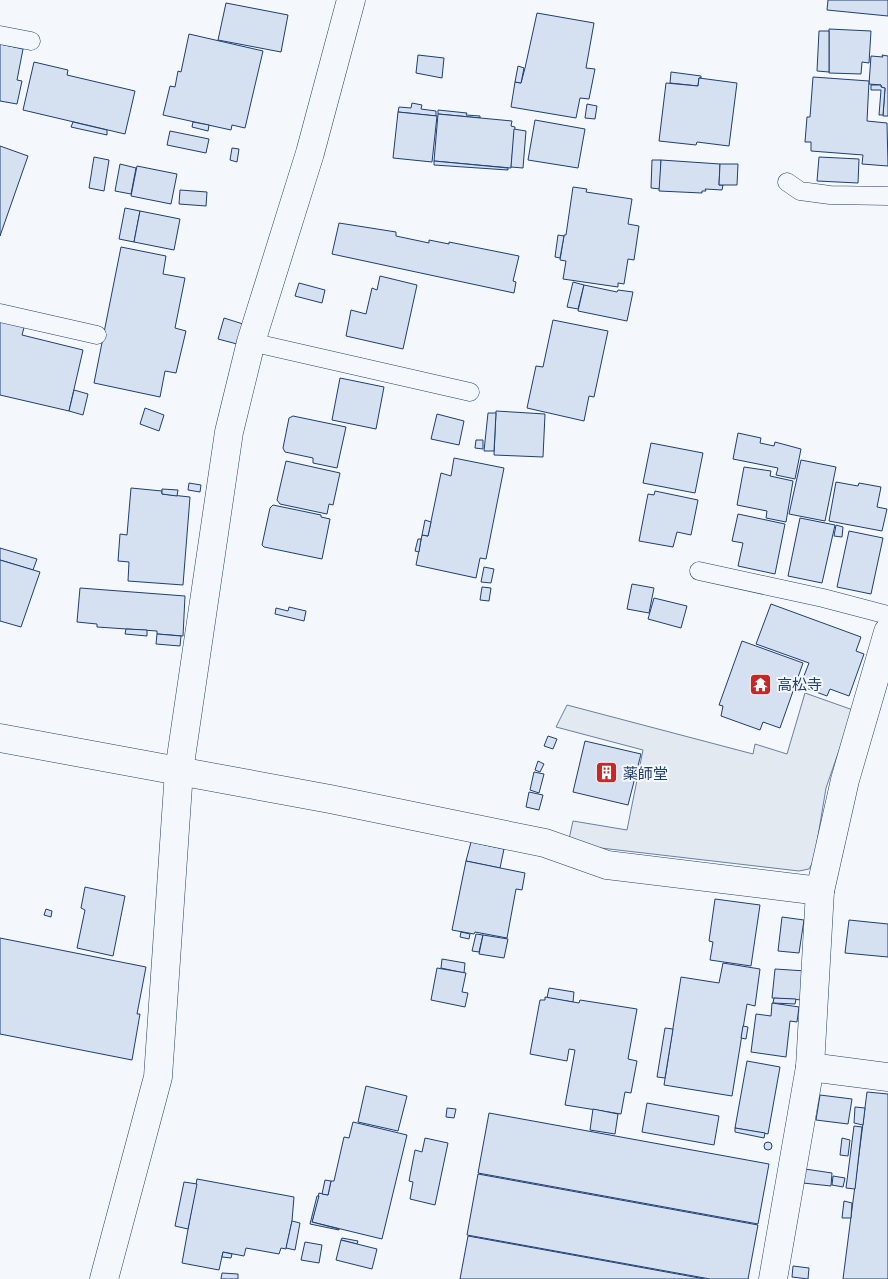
<svg xmlns="http://www.w3.org/2000/svg" width="888" height="1279" font-family="'Noto Sans','Noto Sans JP',sans-serif">
	<rect width="100%" height="100%" fill="#f4f7fb"/>
	<path fill="#e3e9f0" stroke="#687fa3" d="M805,693L853,710L826,788L814,860L809,869L799,871L592,847L569,839L573,821L627,830L643,750L556,727L567,705L753,754L755,744L787,754Z"/>
	<g fill="#d5e0f0" stroke="#1d3f73">
		<path d="M828,0H888V16L827,10Z"/>
		<path d="M226,3L288,15L281,52L218,40Z"/>
		<path d="M537,13L594,23L586,68L595,69L589,99L580,98L576,118L511,107L515,82L521,83L525,68Z"/>
		<path d="M829,29L871,31L869,63L862,62L861,74L829,73Z"/>
		<path d="M819,31H829V72L817,71Z"/>
		<path d="M189,34L263,51L245,128L232,125L231,130L163,115L170,86L175,87L178,71L181,72Z"/>
		<path d="M0,44L23,49L17,80L22,81L17,104L0,101Z"/>
		<path d="M418,55L444,58L442,78L416,73Z"/>
		<path d="M882,55L888,56V116H883L885,88L881,87V85L869,84L871,56L883,57Z"/>
		<path d="M34,62L68,70L67,75L135,91L125,134L23,110Z"/>
		<path d="M518,66L524,68L521,83L515,82Z"/>
		<path d="M671,72L701,76V78H699L698,86L670,83Z"/>
		<path d="M813,77L869,81L867,121L887,123L888,166L862,164L863,155L811,151V142H805L807,117H810Z"/>
		<path d="M699,78L737,83L729,146L697,142L696,145L659,141L666,83L698,86Z"/>
		<path d="M871,85H881V87L885,88L883,115H879L881,90H871Z"/>
		<path d="M412,103L422,105L421,109L436,111V116L398,112L399,107L411,108Z"/>
		<path d="M587,104L597,106L595,119L585,118Z"/>
		<path d="M438,110L467,113L466,115L480,116V118L438,114Z"/>
		<path d="M398,112L437,116L432,162L393,158Z"/>
		<path d="M438,114L512,121L511,126L515,127L511,168L434,161Z"/>
		<path d="M535,120L585,129L578,168L528,160Z"/>
		<path d="M73,122L107,130V135L71,127Z"/>
		<path d="M193,122L209,125L208,131L192,127Z"/>
		<path d="M514,129L526,131L523,168L511,167Z"/>
		<path d="M170,131L209,139L206,153L167,145Z"/>
		<path d="M0,146L28,156L0,236Z"/>
		<path d="M232,148L239,149L237,162L230,160Z"/>
		<path d="M94,157L109,160L104,191L89,188Z"/>
		<path d="M819,157L859,159L858,183L817,181Z"/>
		<path d="M652,160H661L660,189L651,188Z"/>
		<path d="M661,160L720,164L719,185H723L722,190L705,189L706,191H702V193L659,191Z"/>
		<path d="M434,161L508,168V170L434,165Z"/>
		<path d="M120,164L136,168L131,194L115,191Z"/>
		<path d="M720,164H738L737,185H719Z"/>
		<path d="M137,166L177,174L171,204L131,196Z"/>
		<path d="M573,187L587,189L586,192L632,199L628,224L639,226L634,260L628,259L624,284L618,283V287L563,279L566,261L560,260L564,235H566Z"/>
		<path d="M180,190L207,192L206,206L179,204Z"/>
		<path d="M125,208L140,211L134,242L119,239Z"/>
		<path d="M140,211L180,219L174,250L134,242Z"/>
		<path d="M339,223L396,232V236L429,243V240L449,244V242L519,256L513,281L516,282L514,293L332,254Z"/>
		<path d="M558,235L564,236L560,258L555,257Z"/>
		<path d="M121,247L166,256L163,274L185,278L175,328L186,331L176,373L165,371L160,397L94,383Z"/>
		<path d="M380,276L417,285L403,349L346,336L351,310L366,314L372,288L377,290Z"/>
		<path d="M573,282L584,285L578,309L567,307Z"/>
		<path d="M299,283L325,290L322,303L295,296Z"/>
		<path d="M584,285L617,292L618,290L633,292L627,321L578,311Z"/>
		<path d="M0,318L25,324L22,335L83,350L69,411L0,395Z"/>
		<path d="M224,318L243,324L237,344L218,339Z"/>
		<path d="M553,320L608,331L594,397L589,396L584,421L527,408L536,366L543,367Z"/>
		<path d="M340,378L384,387L376,429L332,420Z"/>
		<path d="M74,390L88,394L83,415L69,411Z"/>
		<path d="M145,408L164,415L159,431L140,424Z"/>
		<path d="M496,411L545,414L543,457L494,455Z"/>
		<path d="M488,413H496L494,451H484Z"/>
		<path d="M437,414L464,421L459,445L431,439Z"/>
		<path d="M293,416L346,427L337,468L313,463V458L285,452L283,448L289,418Z"/>
		<path d="M738,433L761,438L760,443L774,446L775,442L801,449L795,479L776,475L778,468L733,459Z"/>
		<path d="M476,440H483V449L475,448Z"/>
		<path d="M651,443L703,453L695,493L643,483Z"/>
		<path d="M454,458L504,468L486,559L480,558L476,578L416,565L422,535L428,536L441,473L451,476Z"/>
		<path d="M801,460L836,467L825,521L789,514Z"/>
		<path d="M286,461L340,473L333,505L329,504L327,514L280,504L277,500Z"/>
		<path d="M744,467L771,471L770,476L793,481L786,522L766,518L767,511L737,505Z"/>
		<path d="M836,482L858,486L859,483L881,487L877,507L887,509L882,531L829,521Z"/>
		<path d="M189,483L201,485L200,492L188,490Z"/>
		<path d="M131,488L162,491V494L190,497L183,585L128,581L129,562L118,561L120,534L127,535Z"/>
		<path d="M162,489L178,490L177,496L162,494Z"/>
		<path d="M655,491L698,500L691,535L677,532L673,547L639,541L648,494L654,495Z"/>
		<path d="M273,505L321,515V517L330,519L322,559L264,547L262,545L270,508Z"/>
		<path d="M738,514L785,524L775,574L738,566L743,543L732,541Z"/>
		<path d="M800,518L835,525L822,583L788,576Z"/>
		<path d="M425,520L431,522L428,536L422,535Z"/>
		<path d="M836,525L843,527L842,537L834,536Z"/>
		<path d="M849,531L883,538L871,594L837,587Z"/>
		<path d="M418,539H421L419,552L415,551Z"/>
		<path d="M0,548L37,559L33,570L0,560Z"/>
		<path d="M0,560L40,572L21,627L0,621Z"/>
		<path d="M484,567L494,569L491,583L481,582Z"/>
		<path d="M632,584L654,588L649,613L627,609Z"/>
		<path d="M482,587L491,588L489,601L480,600Z"/>
		<path d="M80,588L185,596L183,636L157,634V631L97,627V624L77,622Z"/>
		<path d="M654,598L687,606L681,628L648,619Z"/>
		<path d="M771,604L861,637L856,651L864,654L849,696L830,689L827,696L800,686L809,663L756,644Z"/>
		<path d="M289,607L306,611L304,621L275,614L276,608L288,611Z"/>
		<path d="M126,629L147,630V636L125,634Z"/>
		<path d="M157,634L181,636L180,646L156,644Z"/>
		<path d="M742,641L803,663L780,728L763,722L760,730L721,716L723,706L719,705Z"/>
		<path d="M548,736L557,739L553,749L544,746Z"/>
		<path d="M585,741L641,754L628,805L573,792Z"/>
		<path d="M538,761L544,764L540,772L535,770Z"/>
		<path d="M534,772L544,774L539,793L530,790Z"/>
		<path d="M529,792L543,795L539,810L526,807Z"/>
		<path d="M471,842L504,849L500,868L466,861Z"/>
		<path d="M466,861L525,873L522,890L516,889L507,938L475,932L474,934L452,930Z"/>
		<path d="M85,887L125,896L113,956L77,948L85,910L81,908Z"/>
		<path d="M715,899L760,905L751,966L710,960L713,942L709,941Z"/>
		<path d="M46,909L52,911L51,917L44,915Z"/>
		<path d="M782,917L804,920L799,953L778,951Z"/>
		<path d="M849,920L888,924V957L845,953Z"/>
		<path d="M461,932L470,934L469,939L460,937Z"/>
		<path d="M476,934L483,935L479,952L472,951Z"/>
		<path d="M483,935L508,939L504,958L479,954Z"/>
		<path d="M0,938L146,967L137,1014H140L132,1060L0,1034Z"/>
		<path d="M442,959L465,963L464,973L441,968Z"/>
		<path d="M723,963L760,969L755,1006L747,1004L732,1096L664,1085L681,977L719,983Z"/>
		<path d="M437,968L466,973L462,992L468,993L465,1007L431,1000Z"/>
		<path d="M775,969L806,971L804,1000L772,998Z"/>
		<path d="M549,988L574,992L573,1002L547,998Z"/>
		<path d="M545,997L579,1003L580,1000L637,1009L628,1059L637,1061L631,1093L625,1092L621,1114L565,1105L575,1050L569,1049L567,1061L530,1054L540,1000H545Z"/>
		<path d="M774,998L796,999L795,1004L773,1003Z"/>
		<path d="M772,1003L799,1007L797,1022L790,1021L786,1057L751,1052L756,1014L771,1016Z"/>
		<path d="M743,1026L748,1027L746,1039L741,1038Z"/>
		<path d="M665,1028L673,1029L665,1078L657,1077Z"/>
		<path d="M747,1061L780,1067L768,1134L735,1128Z"/>
		<path d="M366,1086L407,1096L398,1131L358,1122Z"/>
		<path d="M867,1092L888,1094V1279H843Z"/>
		<path d="M820,1095L852,1099L848,1124L816,1120Z"/>
		<path d="M647,1103L719,1116L714,1145L642,1132Z"/>
		<path d="M855,1107L865,1108L863,1125L854,1123Z"/>
		<path d="M447,1108L456,1109L454,1118L446,1117Z"/>
		<path d="M593,1109L618,1114L615,1134L590,1130Z"/>
		<path d="M489,1113L769,1164L758,1224L478,1173Z"/>
		<path d="M353,1122L407,1135L382,1239L312,1222L319,1193L328,1195L331,1181H334L344,1137L349,1138Z"/>
		<path d="M854,1126L862,1127L855,1189L846,1188Z"/>
		<path d="M735,1128L765,1133L764,1138L735,1132Z"/>
		<path d="M425,1138L448,1143L435,1205L410,1199L413,1182L409,1181L415,1150L422,1152Z"/>
		<path d="M842,1138L850,1140L848,1156L840,1155Z"/>
		<circle cx="768" cy="1146" r="4"/>
		<path d="M805,1169L832,1173L831,1186L803,1183Z"/>
		<path d="M478,1174L758,1225L748,1279H710L467,1235Z"/>
		<path d="M833,1176L845,1178L843,1187L832,1185Z"/>
		<path d="M197,1179L294,1197L292,1221L286,1249L281,1248L279,1254L246,1248L244,1256L223,1252L219,1270L182,1263Z"/>
		<path d="M325,1180L331,1181L328,1195L322,1194Z"/>
		<path d="M184,1182L197,1184L188,1229L175,1226Z"/>
		<path d="M317,1196H319L312,1222L339,1229V1230L310,1224Z"/>
		<path d="M844,1201L852,1203L851,1218H842Z"/>
		<path d="M292,1221L300,1223L295,1250L286,1248Z"/>
		<path d="M468,1236L705,1279H460Z"/>
		<path d="M342,1238L358,1241L357,1244L341,1240Z"/>
		<path d="M341,1240L377,1249L372,1269L336,1260Z"/>
		<path d="M305,1242L322,1245L319,1263L301,1260Z"/>
		<path d="M223,1252L232,1254L231,1258L222,1257Z"/>
		<path d="M793,1266L809,1268L808,1279L792,1277Z"/>
		<path d="M222,1273L238,1274V1279H221Z"/>
	</g>
	<g fill="none" stroke-linecap="round" stroke-linejoin="round">
		<defs>
			<g id="lane">
				<path d="M0,35L31,41"/>
				<path d="M787,182L800,191L830,195L888,196"/>
				<path d="M0,313L97,335"/>
				<path d="M251,342L470,392"/>
				<path d="M699,571L823,598L888,615"/>
			</g>
			<g id="street">
				<path d="M0,738L330,799L545,843L607,865L820,891"/>
				<path d="M810,1067L888,1077"/>
				<path d="M104,1279L158,1077L179,771L229,432L251,342L310,153L351,0"/>
				<path d="M773,1279L810,1067L820,891L845,780L888,632"/>
			</g>
		</defs>
		<use href="#lane" stroke="#1d3f73" stroke-width="19"/>
		<use href="#street" stroke="#1d3f73" stroke-width="29"/>
		<use href="#lane" stroke="#f4f7fb" stroke-width="18"/>
		<use href="#street" stroke="#f4f7fb" stroke-width="28"/>
	</g>
	<defs>
		<symbol id="temple-square" viewBox="-11 -11 22 22"><rect x="-9" y="-9" width="18" height="18" rx="4" fill="#c62828" stroke="#f4f7fb"/><path d="M0-6L5-2H3V0L6.5 2.5H4V6H1.5V3h-3V6H-4V2.5H-6.5L-3 0V-2H-5Z" fill="#fff"/></symbol>
		<symbol id="building-square" viewBox="-11 -11 22 22"><rect x="-9" y="-9" width="18" height="18" rx="4" fill="#c62828" stroke="#f4f7fb"/><path d="M-4-6H4V6H1V3H-1V6H-4ZM-2.5-4.3h1.7v1.8h-1.7ZM.8-4.3h1.7v1.8H.8ZM-2.5-1h1.7V.8h-1.7ZM.8-1h1.7V.8H.8Z" fill="#fff"/></symbol>
	</defs>
	<g fill-rule="evenodd">
		<use href="#temple-square" x="748" y="672" width="25" height="25"/>
		<use href="#building-square" x="594" y="760" width="25" height="25"/>
	</g>
	<g text-anchor="middle" dominant-baseline="central" stroke-width="4" stroke-linejoin="round" paint-order="stroke">
		<g font-size="15" fill="#1d3f73" stroke="#f4f7fb" text-anchor="start">
			<text x="777" y="684">高松寺</text>
			<text x="623" y="773">薬師堂</text>
		</g>
	</g>
</svg>
